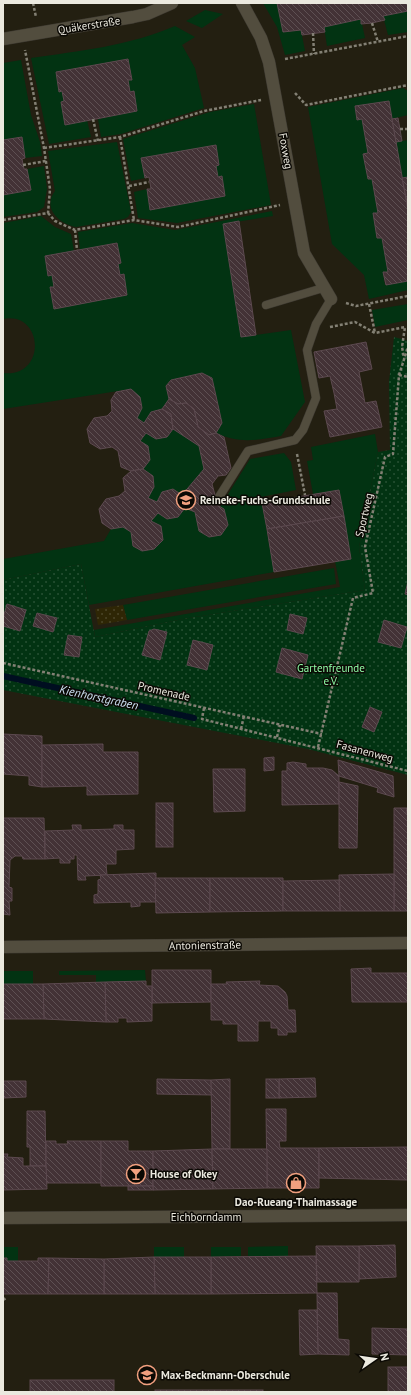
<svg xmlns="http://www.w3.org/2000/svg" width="411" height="1395" font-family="'PT Sans',sans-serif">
	<defs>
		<pattern id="sand-dots" width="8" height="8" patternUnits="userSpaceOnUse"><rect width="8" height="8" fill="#2e2605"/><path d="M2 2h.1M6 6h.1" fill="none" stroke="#4c4629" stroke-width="1.8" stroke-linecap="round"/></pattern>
		<pattern id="garden-dots" width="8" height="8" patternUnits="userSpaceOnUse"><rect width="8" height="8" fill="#023312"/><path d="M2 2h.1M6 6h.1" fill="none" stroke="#275134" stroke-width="1.8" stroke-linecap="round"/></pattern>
		<pattern id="building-back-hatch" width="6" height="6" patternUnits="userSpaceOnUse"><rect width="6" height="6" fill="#433236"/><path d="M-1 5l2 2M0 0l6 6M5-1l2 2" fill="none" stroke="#5e5053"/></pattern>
	</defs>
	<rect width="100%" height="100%" fill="#231f11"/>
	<g fill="#023312">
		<path d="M263,3H277L283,32L301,30L305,51L285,55L277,27Z"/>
		<path d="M205,10L223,14L202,28L186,21Z"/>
		<path d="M408,11V32L388,35L383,16Z"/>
		<path d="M361,19L365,38L327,46L324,27Z"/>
		<path d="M175,26L195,37L182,45L195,68L204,108L121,134L101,137L98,119L137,111L134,91L130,92L128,80L132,79L128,59L56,72L59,91H62L64,101L61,102L65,124L87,120L91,137L49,144L31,58C79,51 129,46 175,26Z"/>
		<path d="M21,60L31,115L40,142L42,156L25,158L22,137L3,140V63Z"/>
		<path d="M403,88L408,91V115L392,119L388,101L355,107L357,119H362L368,153L363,154L368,179H372L378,213L373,214L377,238H382L388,272L383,273L385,285L408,281V290L369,299L364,275L332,244L308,107Z"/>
		<path d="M254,104L271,205L177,223L138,218L134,192L147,189L150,210L225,196L222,177H218L216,166L219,165L216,145L141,159L145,178L131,181L123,139L210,112Z"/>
		<path d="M408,140V177L402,178L396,142Z"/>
		<path d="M117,142L131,212L128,217L124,219L76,227C59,224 42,208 55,191L48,151Z"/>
		<path d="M44,166L47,189L44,207L37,212L3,217V195L31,190L27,169Z"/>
		<path d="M272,211L273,216L223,224L241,337L291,330L305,402L281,436C258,440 239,444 216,433L222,423L212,378L202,373L171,380L166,386L169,399L162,409L151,412L144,423L137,418C143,405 142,399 131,389L3,409V373C47,378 44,311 3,319V223L41,216L55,227L71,234L74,251L45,256L48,275H52L54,287L50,288L54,309L127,295L124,275H120L118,264L121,263L117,243L80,250L78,232L132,223L175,230Z"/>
		<path d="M408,304V320L375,327L372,310Z"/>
		<path d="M173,429L199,446L204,469L182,495L173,489L162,492L157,502L148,498L154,487L153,476L143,469L150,460L148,446L140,441L146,433L156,439L167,437Z"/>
		<path d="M375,434L378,452L359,547L365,590L183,619L95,637L94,630L340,587L335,561L351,559L339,490L313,494L307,461L313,460L311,447Z"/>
		<path d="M284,453L291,462L296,490L261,497L274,572L89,605L81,564L3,580V559L104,541L111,529L123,527L131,532L133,546C147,554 152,551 163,540L151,521L158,513L167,519L178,517L185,508L195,512L199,531L209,537L221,535L228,525L224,509L220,507L250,459Z"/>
		<path d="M334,568L336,584L127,620L123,605Z"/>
		<path d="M145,970L146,981L96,982V975H59V971Z"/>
		<rect x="3" y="971" width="30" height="13"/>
		<path d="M288,1246V1256H248V1247Z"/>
		<path d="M3,1247H18V1261H7L3,1258Z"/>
		<rect x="154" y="1247" width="30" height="10"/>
		<path d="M211,1247H241V1256L211,1257Z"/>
	</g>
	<path fill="url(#sand-dots)" d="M123,605L127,620L98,625L95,609Z"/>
	<path fill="url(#garden-dots)" d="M394,337L408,341V775L308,749L3,690V580L81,564L95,637L183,619L365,590L359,547L378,452L390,450L389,382Z"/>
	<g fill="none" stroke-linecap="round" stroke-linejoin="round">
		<path stroke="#000e20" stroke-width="6" d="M3,676L194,718"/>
	</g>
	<g fill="url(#building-back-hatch)" stroke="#5c494f">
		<path d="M277,3H408V11L383,16L385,20L372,23L361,24V19L324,27L325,32L302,35L301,30L283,32Z"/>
		<path d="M128,59L132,80H128L130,92L134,91L137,111L65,125L61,102L64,101L62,91L59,92L56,72Z"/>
		<path d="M389,101L408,211V281L386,285L383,272H388L382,238H377L373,213H378L372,179H368L363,154L368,153L362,119L357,120L355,106Z"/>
		<path d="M398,118L402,141L396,142L392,119Z"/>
		<path d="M22,137L25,158L22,159L24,169H27L31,190L3,195V140Z"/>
		<path d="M216,145L219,165L216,166L218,177L222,176L225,196L150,210L147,189H151L149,177L145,178L141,158Z"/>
		<path d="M408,177V202H407L402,178Z"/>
		<path d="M239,221L256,335L241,337L223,224Z"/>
		<path d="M117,243L121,263L118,264L120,275L124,274L127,295L54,309L50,287H54L52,275L48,276L45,256Z"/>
		<path d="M366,342L372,369L359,372L365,403L376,401L382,427L330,437L324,411L337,409L334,393L330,376L319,378L314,352Z"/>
		<path d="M202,373L212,378L222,423L216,433L209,435L198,427L194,409L186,403L178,404L169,399L166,386L171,380Z"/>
		<path d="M131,389L140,397L142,408L137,418L144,423L151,412L162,409L171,414L173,429L167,437L156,439L146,433L140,441L148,446L150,460L143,469L131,471L121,467L118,451L112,447L100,449L90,443L87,429L94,418L107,416L112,411L111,400L116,392Z"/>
		<path d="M169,399L178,404L186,403L194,409L198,427L209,435L216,433L224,437L231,468L226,475L218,476L212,484L215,495L212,502L224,509L228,525L221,535L209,537L199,531L195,512L185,508L182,495L204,469L199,446L173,429L171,414L162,409Z"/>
		<path d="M143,469L153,476L154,487L148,498L157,502L162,492L173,489L182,495L185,508L178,517L167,519L158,513L151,521L161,526L163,540L154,549L142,551L133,546L131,532L123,527L111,529L102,523L99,509L106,499L119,496L125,491L123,478L131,471Z"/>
		<path d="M339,490L344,516L267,529L262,503Z"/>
		<path d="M344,516L351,559L274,572L267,529Z"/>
		<path d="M408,581V595L405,594Z"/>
		<path d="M7,604L26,610L20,631L3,626V618Z"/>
		<path d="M37,613L57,618L53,632L33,626Z"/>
		<path d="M290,614L307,618L303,634L287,630Z"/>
		<path d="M384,620L407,627L401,648L378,642Z"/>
		<path d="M154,629L167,632L160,660L142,655L149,631Z"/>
		<path d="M68,635L82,637L79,657L64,655Z"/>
		<path d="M193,640L213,645L207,670L187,665Z"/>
		<path d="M282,648L308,655L302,679L276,672Z"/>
		<path d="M370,707L382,712L374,732L362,727Z"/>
		<path d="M3,734L42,736V787L29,785V776L3,774Z"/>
		<path d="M103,744V752H138V794L87,795V786L42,787V745Z"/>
		<path d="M274,757V770L264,771V758Z"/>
		<path d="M338,760L393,776L394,797L377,792L378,788L339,776Z"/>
		<path d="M293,762L306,764V768H323L332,770L339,776V804L282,805V771H287V763Z"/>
		<path d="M213,769H245V811L214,812Z"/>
		<path d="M339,782L358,786L357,848H339Z"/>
		<rect x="156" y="803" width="17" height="44"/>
		<path d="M394,808H407L406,813H408V911H394Z"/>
		<path d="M3,818H44L45,859H23L22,856H15L10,860L9,887L12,888V901H9L10,915L3,914Z"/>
		<path d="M72,825H81V830L114,829V825H123V830H134V849L116,850V864H106L107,875L85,876L86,880H78L77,855H74V859H70V863H60V858L45,859V831L73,830Z"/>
		<path d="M156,873V902H140V906L131,907V902L94,903V895L98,894V880L101,879L100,875Z"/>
		<path d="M394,874V911H340L339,875Z"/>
		<path d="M155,878H210V912L156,913Z"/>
		<path d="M210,878H283V911L210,912Z"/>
		<path d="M339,880L340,911H283V881Z"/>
		<path d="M371,968V973H408V1002H352L351,969Z"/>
		<path d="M152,970H211V1002L152,1003Z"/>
		<path d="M146,981V986H152V1021L127,1022V1018H118V1022H106L105,982Z"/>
		<path d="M260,981L259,985L278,986L285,992L287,996L288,1010H295L296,1032H287V1035H278V1028H271V1021H258V1041H238V1024H223V1020H211V984H227L226,982Z"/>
		<path d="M105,982L106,1022L44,1019L43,984Z"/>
		<path d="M3,984H43L44,1019H3Z"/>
		<path d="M315,1078L316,1097L279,1098V1079Z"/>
		<path d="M157,1079L211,1080L212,1095L157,1094Z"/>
		<path d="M230,1079V1149H212L211,1080Z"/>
		<rect x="266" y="1079" width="13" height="19"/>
		<path d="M3,1081H26V1097L3,1098Z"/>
		<path d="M266,1109H286V1141H279L280,1148H319V1188H267Z"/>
		<path d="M27,1111H45L46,1166H30V1147H27Z"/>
		<path d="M46,1141H56V1144H68L67,1141H101V1183H46Z"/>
		<path d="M101,1141H128V1151H153V1186H101Z"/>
		<path d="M408,1147V1180L319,1178V1148Z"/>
		<path d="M212,1149L213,1189L153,1190V1151Z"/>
		<path d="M212,1149H267V1188L213,1189Z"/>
		<path d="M3,1154H8L7,1157L23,1158V1166H46L47,1189L3,1190Z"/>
		<rect x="128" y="1186" width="25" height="4"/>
		<path d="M395,1245L396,1277L359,1279V1246Z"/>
		<path d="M316,1246H359V1282H317Z"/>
		<path d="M316,1256L317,1293L211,1294V1257Z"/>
		<path d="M154,1257H211V1294H155Z"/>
		<path d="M154,1257L155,1294H104V1259Z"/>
		<path d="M3,1258H7V1261H38V1258H49L48,1294H3Z"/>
		<path d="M49,1258L104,1259V1294H48Z"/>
		<path d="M317,1293H337L338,1339L349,1340V1355L318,1354Z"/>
		<path d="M299,1310H317L318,1354L300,1355Z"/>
		<path d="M372,1328L408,1329V1355L372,1354Z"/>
		<rect x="388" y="1367" width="20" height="25"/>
		<rect x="30" y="1380" width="84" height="12"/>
		<rect x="155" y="1390" width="108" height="2"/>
	</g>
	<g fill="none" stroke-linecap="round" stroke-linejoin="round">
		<defs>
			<g id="lane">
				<path d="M266,305L323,288"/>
				<path d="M219,497L248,451L295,440L303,430L316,398L307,350L316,324L331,299"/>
			</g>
			<g id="street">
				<path d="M242,3L261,38L269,62L304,253L331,299"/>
				<path d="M3,39L133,17L147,14L172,3"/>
			</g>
			<g id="secondary">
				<path d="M3,947L408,943"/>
				<path d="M3,1218L408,1215"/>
			</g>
		</defs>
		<use href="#lane" stroke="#3e3a32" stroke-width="9"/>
		<use href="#street" stroke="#3e3a32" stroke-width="13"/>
		<use href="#secondary" stroke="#3e3a32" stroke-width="13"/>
		<g stroke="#838074" stroke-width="2.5" stroke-dasharray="3 2" stroke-linecap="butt">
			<path d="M33,3L36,17"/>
			<path d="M372,23L378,42"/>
			<path d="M313,33L314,54"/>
			<path d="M285,59L408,36"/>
			<path d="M295,93L306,105L408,85"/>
			<path d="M93,119L98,141"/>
			<path d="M400,129H408"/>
			<path d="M120,137L134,220"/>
			<path d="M44,148L120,137L204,111L261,100"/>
			<path d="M23,165L46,161"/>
			<path d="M129,186L149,182"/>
			<path d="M48,213L55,221L75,230L134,220L178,227L280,205"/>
			<path d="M3,220L48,213L50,189L44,148L25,50"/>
			<path d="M75,230L77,250"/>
			<path d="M346,303L356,306L408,296"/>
			<path d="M369,304L375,333"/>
			<path d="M330,327L355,322L375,333L405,327L402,347L404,358"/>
			<path d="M399,375L408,377"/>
			<path d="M297,454L305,495"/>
			<path d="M3,663L322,734"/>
			<path d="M204,708L202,719L408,771"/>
			<path d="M241,729L244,716"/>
			<path d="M277,737L280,725"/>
			<path d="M318,747L353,598L373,593L365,547L385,457L393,454L399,375L408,347"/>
			<path d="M3,1300L6,1298"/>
		</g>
		<use href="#lane" stroke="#524d3e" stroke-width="8"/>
		<use href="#street" stroke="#524d3e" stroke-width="12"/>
		<use href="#secondary" stroke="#524d3e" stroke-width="12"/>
	</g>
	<defs>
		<symbol id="school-ring" viewBox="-11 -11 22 22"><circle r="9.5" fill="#0b0904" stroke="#f2a07f" stroke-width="1.5"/><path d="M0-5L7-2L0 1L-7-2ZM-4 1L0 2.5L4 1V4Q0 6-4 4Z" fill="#f2a07f"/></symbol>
		<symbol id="bar-ring" viewBox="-11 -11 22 22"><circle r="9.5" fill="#0b0904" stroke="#f2a07f" stroke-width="1.5"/><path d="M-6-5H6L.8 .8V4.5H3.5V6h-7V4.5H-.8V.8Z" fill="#f2a07f"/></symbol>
		<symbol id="shop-ring" viewBox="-11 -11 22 22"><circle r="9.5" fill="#0b0904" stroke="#f2a07f" stroke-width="1.5"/><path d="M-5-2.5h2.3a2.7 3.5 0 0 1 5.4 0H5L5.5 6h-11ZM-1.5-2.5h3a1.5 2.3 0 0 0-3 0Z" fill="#f2a07f"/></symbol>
	</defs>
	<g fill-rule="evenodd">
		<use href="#school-ring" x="175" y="489" width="22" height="22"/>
		<use href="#bar-ring" x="125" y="1163" width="22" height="22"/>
		<use href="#shop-ring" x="285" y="1172" width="22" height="22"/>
		<use href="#school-ring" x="136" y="1364" width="22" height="22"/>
	</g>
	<g text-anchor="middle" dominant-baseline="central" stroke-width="3" stroke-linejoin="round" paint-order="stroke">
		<g font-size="11" fill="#ebe9df" stroke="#0b0904">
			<text transform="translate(89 25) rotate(-9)">Quäkerstraße</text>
			<text transform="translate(286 151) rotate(80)">Foxweg</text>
			<text transform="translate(364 515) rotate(-77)">Sportweg</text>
			<text transform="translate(164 691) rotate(13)">Promenade</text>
			<text transform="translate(365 751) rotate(15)">Fasanenweg</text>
			<text transform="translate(205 945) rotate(-1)">Antonienstraße</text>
			<text x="206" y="1217">Eichborndamm</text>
		</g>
		<g font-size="11" font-weight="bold" fill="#ebe9df" stroke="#0b0904" text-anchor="start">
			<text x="200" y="500">Reineke-Fuchs-Grundschule</text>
			<text x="150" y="1174">House of Okey</text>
			<text x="296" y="1202" text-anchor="middle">Dao-Rueang-Thaimassage</text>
			<text x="161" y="1375">Max-Beckmann-Oberschule</text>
		</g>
		<g font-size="11" fill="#8ffca6" stroke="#0b0904">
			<text x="331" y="668">Gartenfreunde<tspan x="331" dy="13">e.V.</tspan></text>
		</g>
		<g font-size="12" font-style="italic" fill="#cde1f2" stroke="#0b0904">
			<text transform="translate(99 697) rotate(12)">Kienhorstgraben</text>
		</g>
	</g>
	<rect width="411" height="1395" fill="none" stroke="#ebe9df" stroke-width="8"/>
	<g transform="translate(375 1359) rotate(77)" stroke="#0b0904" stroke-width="3" paint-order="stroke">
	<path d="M0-3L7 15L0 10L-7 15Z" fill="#ebe9df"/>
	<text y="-6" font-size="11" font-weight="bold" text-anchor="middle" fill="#ebe9df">N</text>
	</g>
</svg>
